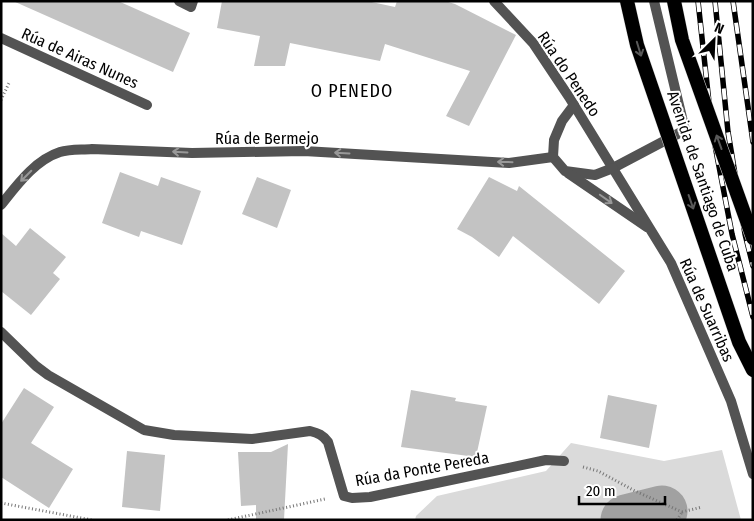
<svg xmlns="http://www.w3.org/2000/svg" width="754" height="521" font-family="'Fira Sans Condensed',sans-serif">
	<rect width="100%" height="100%" fill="#fff"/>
	<path fill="#dadada" d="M571,443L664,461L722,450L741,520H415L416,516L437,496L546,471Z"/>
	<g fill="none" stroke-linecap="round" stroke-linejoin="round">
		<path stroke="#a1a1a1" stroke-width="51" d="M626,520L662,511"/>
	</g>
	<g fill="#c3c3c3">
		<path d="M13,1H118L190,33L173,72Z"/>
		<path d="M222,1H367L395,7L397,1H445L455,4L516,35L469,126L446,116L470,71L385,44L380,61L290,43L285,66H254L260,36L217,28Z"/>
		<path d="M120,172L158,186L161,177L201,191L182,245L141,231L139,237L102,223Z"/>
		<path d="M257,177L291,190L277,228L242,214Z"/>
		<path d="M489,177L517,191L519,186L625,271L599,304L513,236L499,257L472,237L457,229Z"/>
		<path d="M30,228L66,257L53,273L60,279L31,315L1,291V233L16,246Z"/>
		<path d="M24,388L54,407L31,443L73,469L49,508L1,477V424Z"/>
		<path d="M411,390L456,398L455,401L487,406L476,457L401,447Z"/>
		<path d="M608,395L657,405L649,448L600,438Z"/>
		<path d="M288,444L284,520H256V505L241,506L238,452H271Z"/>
		<path d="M127,451L165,455L160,511L122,507Z"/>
	</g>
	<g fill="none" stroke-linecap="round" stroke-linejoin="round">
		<g stroke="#757575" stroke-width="3" stroke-dasharray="1 2.5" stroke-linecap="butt">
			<path d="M1,100L9,83"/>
			<path d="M583,467L598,471L635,491L682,512"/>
			<path d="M1,503L92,520"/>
			<path d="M682,512L702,507"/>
			<path d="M228,520L325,499"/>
			<path d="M677,520L682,512"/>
		</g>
		<path stroke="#535353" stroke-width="10" d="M613,168L685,130L654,1"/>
		<g stroke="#535353" stroke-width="10">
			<path d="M179,1L191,7L193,1"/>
			<path d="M494,1L533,43L569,97L671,263L731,401L753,474"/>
			<path d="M1,38L147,105"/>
			<path d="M574,105L562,121L554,140L553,157L565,171L595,175L613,168"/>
			<path d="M568,173L647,227"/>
			<path d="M1,205C17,185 35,160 60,152C70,149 82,150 92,149L192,153L304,151L509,163L553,157"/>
			<path d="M1,332L36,366L48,375L144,430L174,435L252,439L310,431C318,433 323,435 328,442L344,496L352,498L370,497L546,460L564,461"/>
		</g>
		<defs>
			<g id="rail">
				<path d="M698,1L712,130L732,234L753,317"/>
				<path d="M715,1L728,132L745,234L753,266"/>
				<path d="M733,1L753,142"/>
			</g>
		</defs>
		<use href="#rail" stroke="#000" stroke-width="5.5"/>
		<use href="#rail" stroke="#fff" stroke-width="4" stroke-dasharray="11" stroke-linecap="butt"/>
		<defs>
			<g id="trunk-bridge">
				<path d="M627,1L637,45L739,342L753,370"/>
				<path d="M674,1L682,40L753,238"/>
			</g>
		</defs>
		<use href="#trunk-bridge" stroke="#dbdbdb" stroke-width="15" stroke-linecap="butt"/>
		<use href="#trunk-bridge" stroke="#000" stroke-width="14"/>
	</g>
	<defs><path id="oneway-shaft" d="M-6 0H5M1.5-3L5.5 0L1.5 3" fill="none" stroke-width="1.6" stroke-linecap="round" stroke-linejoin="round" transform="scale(1.25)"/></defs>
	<g stroke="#595959">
		<use href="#oneway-shaft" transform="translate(639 49) rotate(73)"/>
		<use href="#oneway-shaft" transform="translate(719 142) rotate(-110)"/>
		<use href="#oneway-shaft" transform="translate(691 202) rotate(71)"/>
	</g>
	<g stroke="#989898">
		<use href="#oneway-shaft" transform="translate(180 152) rotate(-177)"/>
		<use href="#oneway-shaft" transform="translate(342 153) rotate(-177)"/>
		<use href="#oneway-shaft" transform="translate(505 162) rotate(-179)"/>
		<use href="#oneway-shaft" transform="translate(26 176) rotate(135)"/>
		<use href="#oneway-shaft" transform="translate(606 199) rotate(35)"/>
	</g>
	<g text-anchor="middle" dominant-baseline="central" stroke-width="4" stroke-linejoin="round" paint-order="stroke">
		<g font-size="16" fill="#000" stroke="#fff">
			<text transform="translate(80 58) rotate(24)">Rúa de Airas Nunes</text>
			<text transform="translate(569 74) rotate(56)">Rúa do Penedo</text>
			<text x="267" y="138">Rúa de Bermejo</text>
			<text transform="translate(703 181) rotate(71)">Avenida de Santiago de Cuba</text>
			<text transform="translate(707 310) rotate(66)">Rúa de Suarribas</text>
			<text transform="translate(422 469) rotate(-10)">Rúa da Ponte Pereda</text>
		</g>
		<g font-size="18" letter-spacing="1" fill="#000" stroke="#fff">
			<text x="352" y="91">O PENEDO</text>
		</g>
	</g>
	<rect width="754" height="521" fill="none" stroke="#000000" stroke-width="5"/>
	<g transform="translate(714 40) rotate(24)" stroke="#ffffff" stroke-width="4" paint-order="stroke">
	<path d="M0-4L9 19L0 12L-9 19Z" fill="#000000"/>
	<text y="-8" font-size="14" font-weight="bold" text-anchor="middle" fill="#000000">N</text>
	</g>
	<path d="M579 496v8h86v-8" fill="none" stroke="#000000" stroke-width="2.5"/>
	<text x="586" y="496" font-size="15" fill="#000000" stroke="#ffffff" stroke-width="4" paint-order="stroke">20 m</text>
</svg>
